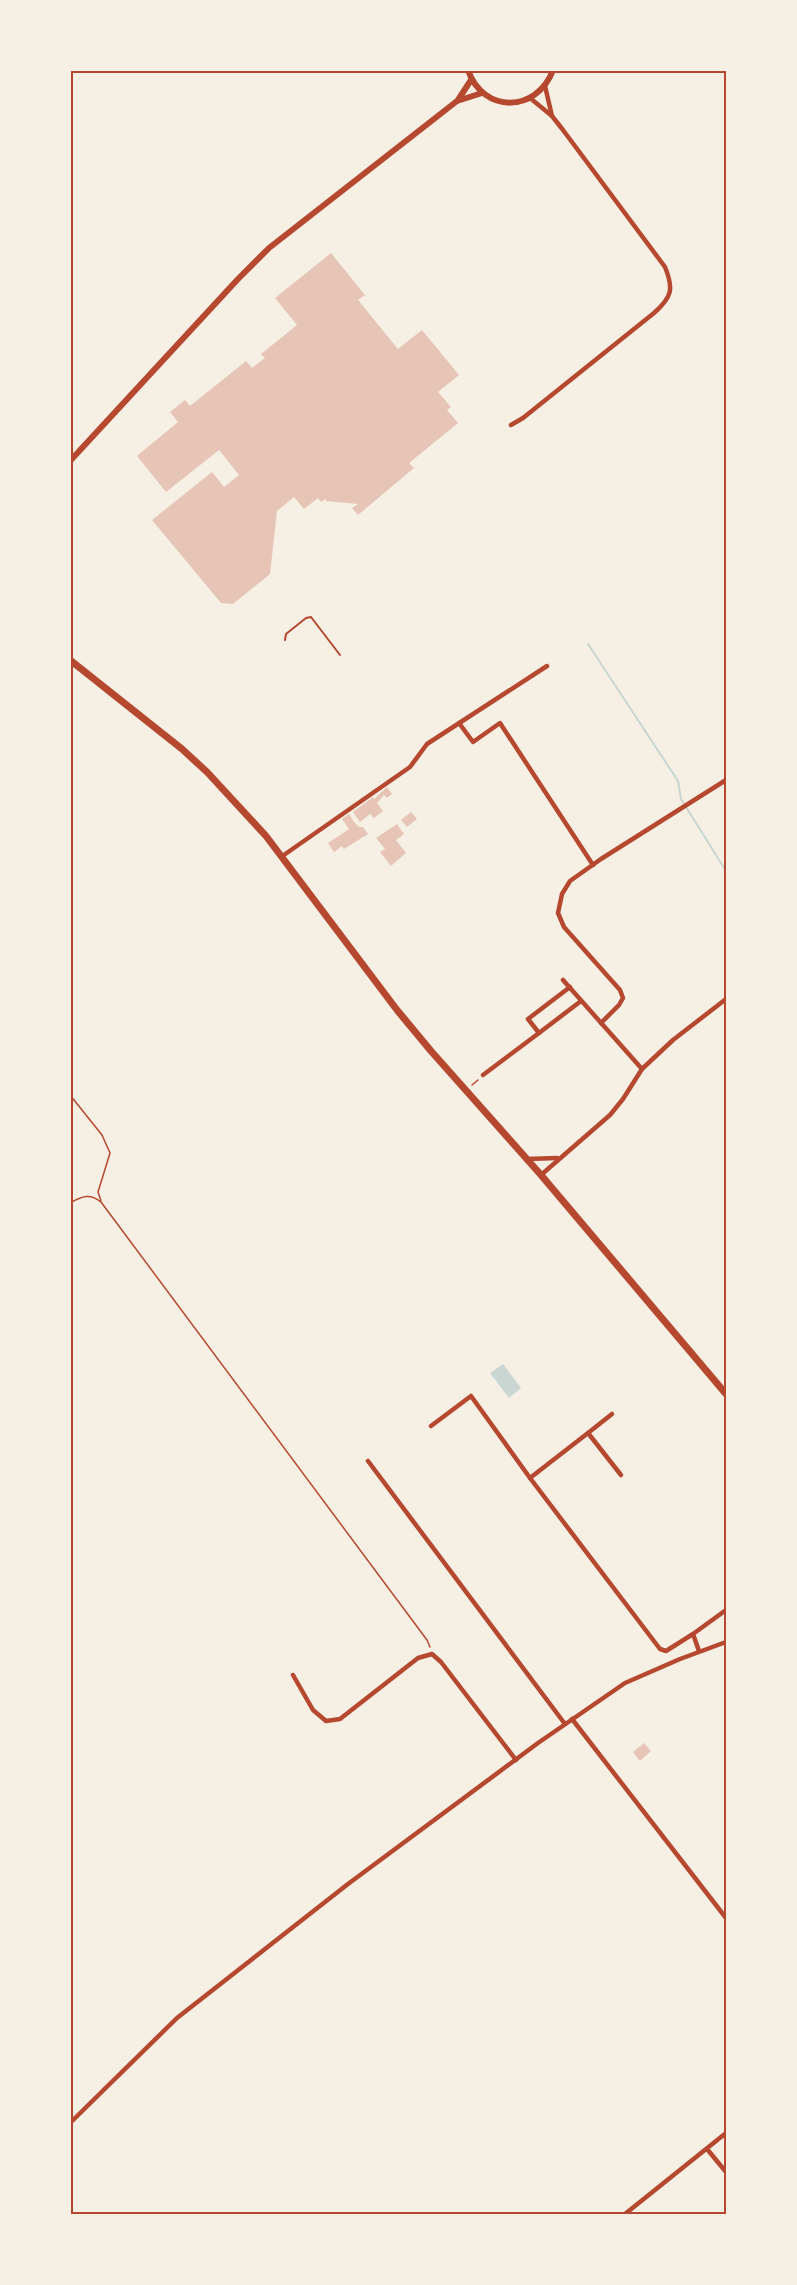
<svg xmlns="http://www.w3.org/2000/svg" width="797" height="2285" font-family="'IBM Plex Serif',serif">
	<rect width="100%" height="100%" fill="#f6efe4"/>
	<path fill="#c9d6d2" d="M503,1364L521,1388L509,1398L490,1373Z"/>
	<g fill="none" stroke-linecap="round" stroke-linejoin="round">
		<path stroke="#c9d6d2" stroke-width="2" d="M588,644L678,781L681,799L726,871"/>
	</g>
	<g fill="#e6c5b7">
		<path d="M331,253L365,295L358,300L398,349L422,330L459,375L438,392L451,407L447,410L458,423L409,463L414,468L358,515L352,508L358,504L326,501L325,499L321,502L318,498L304,509L294,497L277,511L270,574L233,604L221,603L152,520L212,472L224,487L239,475L219,450L166,492L137,456L178,422L170,412L185,400L190,406L246,361L252,368L265,358L261,354L297,325L275,298Z"/>
		<path d="M387,787L392,794L387,798L384,795L377,803L383,811L374,818L370,814L360,822L353,812L373,797L374,799Z"/>
		<path d="M411,812L417,819L407,827L401,820Z"/>
		<path d="M349,814L354,822L359,827H363L368,834L344,849L342,846L334,852L328,843L349,829L342,819Z"/>
		<path d="M397,824L404,834L396,840L406,853L391,866L380,852L385,849L376,838Z"/>
		<path d="M644,1743L651,1751L640,1761L633,1752Z"/>
	</g>
	<g fill="none" stroke-linecap="round" stroke-linejoin="round">
		<g stroke="#b5482f" stroke-width="1.5">
			<path d="M472,1085L478,1080"/>
			<path d="M70,1095L102,1135L110,1153L98,1192L101,1201"/>
			<path d="M70,1203C82,1196 90,1193 101,1202L427,1640L430,1647"/>
		</g>
		<path stroke="#b5482f" stroke-width="2" d="M285,640L286,634L306,618L311,617L340,655"/>
		<g stroke="#b5482f" stroke-width="4.5">
			<path d="M545,86L552,116"/>
			<path d="M511,425L523,418L654,313C672,297 674,289 665,267L563,130L552,116L530,98"/>
			<path d="M459,723L473,742L500,723L593,865"/>
			<path d="M281,857L410,767L427,744L547,666"/>
			<path d="M563,980L642,1069"/>
			<path d="M570,987L528,1019L539,1033L581,1001"/>
			<path d="M601,1023L619,1005L623,998L620,990L564,927L558,913L562,894L570,881L601,859L726,780"/>
			<path d="M483,1075L539,1033"/>
			<path d="M527,1159L557,1158"/>
			<path d="M541,1175L610,1115L623,1099L642,1069L673,1040L726,999"/>
			<path d="M431,1426L471,1396L530,1478L660,1649L666,1651L693,1634L699,1651"/>
			<path d="M588,1433L612,1414"/>
			<path d="M368,1461L565,1724"/>
			<path d="M530,1478L588,1433L621,1475"/>
			<path d="M693,1634L726,1610"/>
			<path d="M293,1675L313,1710L326,1721L340,1719L418,1658L432,1654L441,1662L516,1760"/>
			<path d="M572,1719L726,1918"/>
			<path d="M70,2123L177,2018L348,1884L538,1743L625,1683L680,1659L726,1642"/>
			<path d="M707,2149L726,2172"/>
			<path d="M625,2214L726,2133"/>
		</g>
		<g stroke="#b5482f" stroke-width="6">
			<path d="M468,70C483,114 537,113 553,70"/>
			<path d="M458,100L471,80"/>
			<path d="M70,461L238,279L269,248L457,101L482,93"/>
		</g>
		<path stroke="#b5482f" stroke-width="7" d="M70,660L182,749L207,772L266,836L397,1010L431,1051L541,1175L726,1394"/>
	</g>
	<rect width="797" height="2285" fill="none" stroke="#f6efe4" stroke-width="144"/>
	<rect x="72" y="72" width="653" height="2141" fill="none" stroke="#b5482f" stroke-width="2"/>
</svg>
